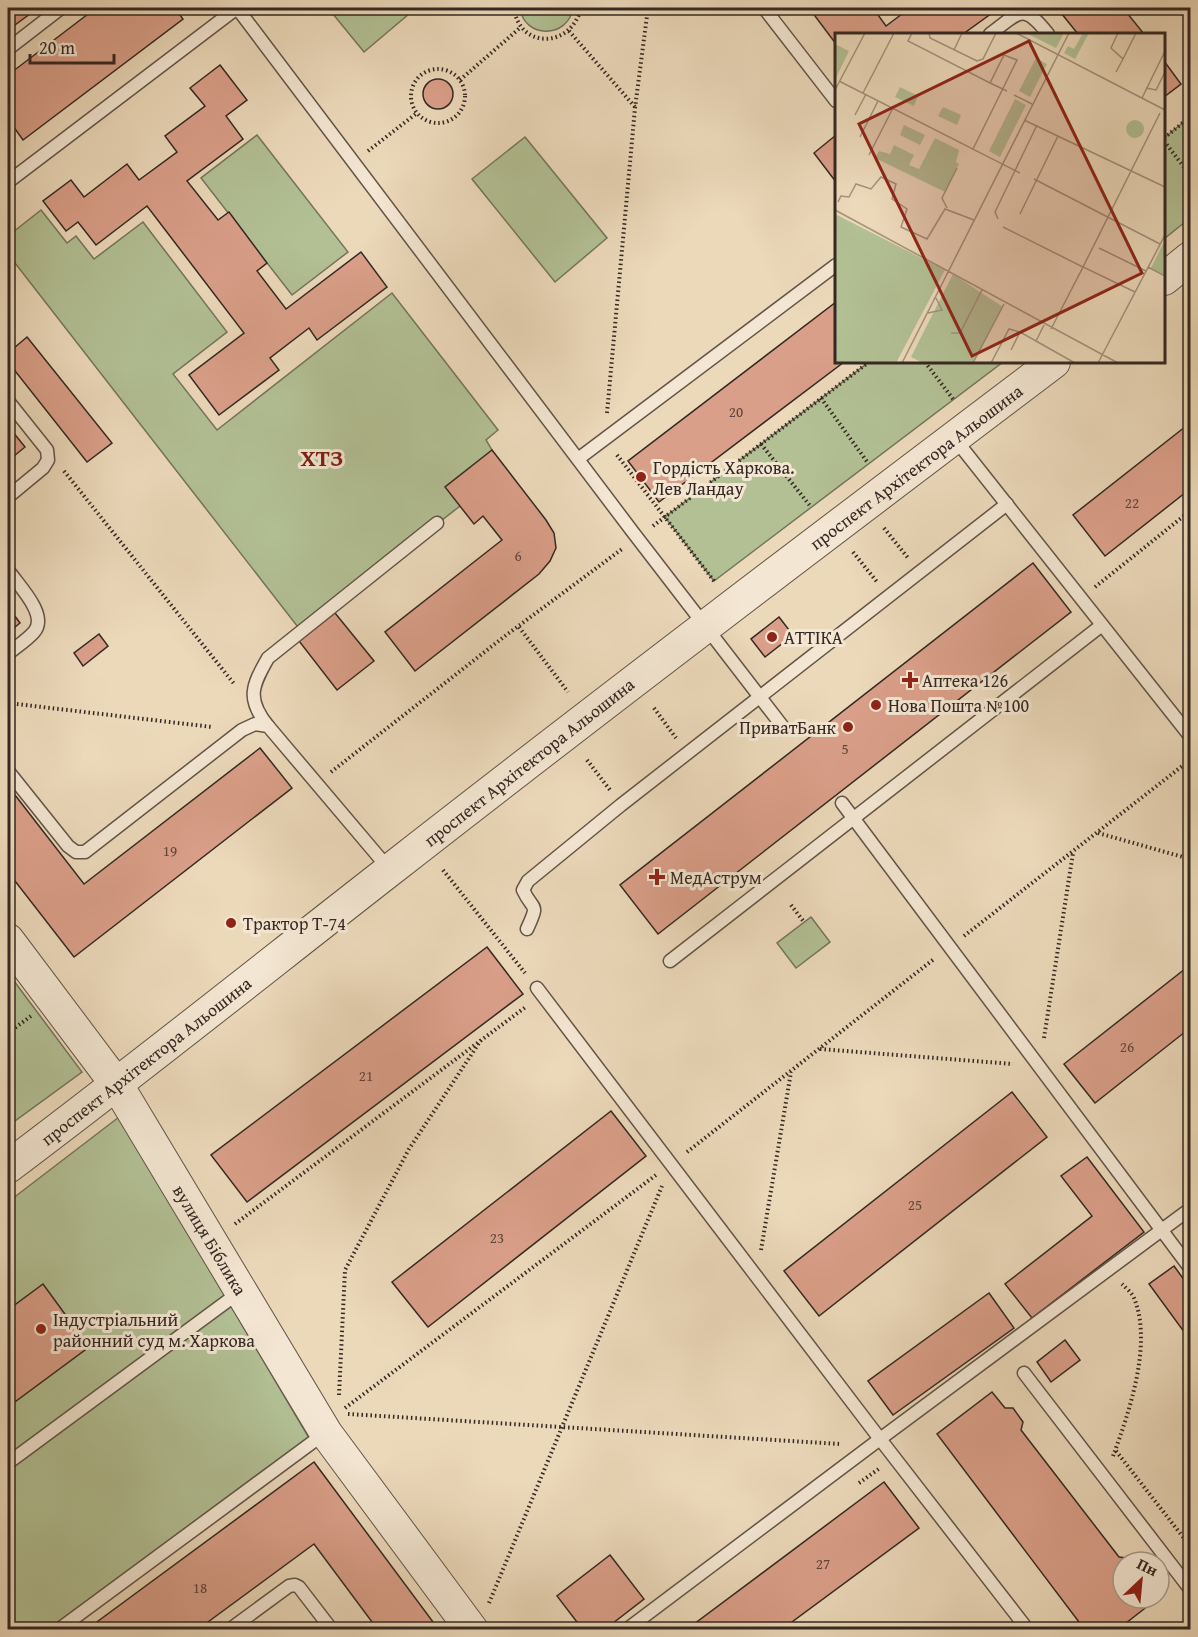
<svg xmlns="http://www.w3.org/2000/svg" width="1198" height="1637" font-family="'Gentium Book Plus',serif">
	<rect width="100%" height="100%" fill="#ecd9ba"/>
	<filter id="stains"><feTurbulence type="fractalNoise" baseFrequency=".00333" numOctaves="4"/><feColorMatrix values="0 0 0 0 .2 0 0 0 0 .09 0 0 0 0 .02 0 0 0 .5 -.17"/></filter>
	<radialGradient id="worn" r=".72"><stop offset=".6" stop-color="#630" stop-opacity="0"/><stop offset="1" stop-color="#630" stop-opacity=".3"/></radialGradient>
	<g fill="#b2c094" stroke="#73745b" stroke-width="1.5">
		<path d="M328,8H416L364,52Z"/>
		<path d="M520,8H573C568,39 524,39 520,8Z"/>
		<path d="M1190,117V218L1164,239V138Z"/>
		<path d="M257,135L348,252L292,295L201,178Z"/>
		<path d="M525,137L607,238L555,282L472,179Z"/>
		<path d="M41,210L67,243L76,236L94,259L143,222L227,332L173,374L217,430L392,293L498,430L486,440L492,450L460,506L301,631L8,254V236Z"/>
		<path d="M869,362H1003L714,581L665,517Z"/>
		<path d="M811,917L830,942L796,968L777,943Z"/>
		<path d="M8,973L82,1072L8,1126Z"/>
		<path d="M119,1117L312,1443L58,1629L8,1630V1202Z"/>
	</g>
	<g fill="#da9f89" stroke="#342822" stroke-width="1.5">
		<path d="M8,8H38L8,30Z"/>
		<path d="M96,8H175L183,19L23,140L8,119V75Z"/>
		<path d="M809,8H873L886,26L910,8H999L963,34H836V44Z"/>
		<path d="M1057,8H1123L1144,34H1078Z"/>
		<path d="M1164,61L1181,84L1164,97Z"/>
		<path d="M220,65L247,100L226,116L243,139L187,181L218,220L229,212L267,263L257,271L286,309L361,252L387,287L317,340L309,328L270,358L279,370L219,415L189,375L244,333L147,206L96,245L78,222L66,231L43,201L71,180L84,197L127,164L139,180L177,152L165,136L205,106L190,88Z"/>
		<circle cx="438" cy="94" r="15"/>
		<path d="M836,135V182L814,153Z"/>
		<path d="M836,302V362H844L659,502L628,461Z"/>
		<path d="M27,337L112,443L87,462L8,362V353Z"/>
		<path d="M1190,423V489L1105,556L1073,515Z"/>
		<path d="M8,426L25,447L8,461Z"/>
		<path d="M492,450L546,520L554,533L556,548L550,561L539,574L415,671L385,632L502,540L483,516L474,524L445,487Z"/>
		<path d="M1033,563L1071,612L658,934L620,885Z"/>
		<path d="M8,607L20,623L8,633Z"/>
		<path d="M335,613L374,661L337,690L299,641Z"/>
		<path d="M779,617L793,635L765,657L751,639Z"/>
		<path d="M99,634L108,646L83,666L74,653Z"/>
		<path d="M260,748L292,788L74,957L8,872V786L84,884Z"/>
		<path d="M487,947L523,994L247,1202L211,1155Z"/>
		<path d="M1190,965V1028L1095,1103L1064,1064Z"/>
		<path d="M1012,1092L1047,1137L819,1316L784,1271Z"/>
		<path d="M611,1111L646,1156L428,1327L392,1282Z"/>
		<path d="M1087,1157L1144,1232L1032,1318L1005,1284L1092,1216L1061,1176Z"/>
		<path d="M1174,1266L1190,1288V1340L1149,1284Z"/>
		<path d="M43,1284L89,1347L8,1407V1310Z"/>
		<path d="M989,1293L1014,1328L893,1415L868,1381Z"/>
		<path d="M1065,1340L1080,1360L1051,1382L1037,1362Z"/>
		<path d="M992,1392L1005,1408H1013L1023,1422L1021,1430L1119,1557L1127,1558L1131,1562H1123V1598H1149L1153,1602L1117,1630H1085L937,1434Z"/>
		<path d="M314,1462L439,1630H378L314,1544L197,1630H86Z"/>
		<path d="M884,1482L919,1528L781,1630H686Z"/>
		<path d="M610,1555L644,1599L604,1630H583L557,1596Z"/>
	</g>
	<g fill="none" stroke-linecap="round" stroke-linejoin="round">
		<defs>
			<g id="service">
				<path d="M237,8L632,531L783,727"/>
				<path d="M764,8L836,101"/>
				<path d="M990,34C1019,13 1022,1 1048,34"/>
				<path d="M8,49L61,8"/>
				<path d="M8,182L237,8"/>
				<path d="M8,401L47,450L48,460L43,468L8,497"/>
				<path d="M955,439L1190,736"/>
				<path d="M578,459L836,265"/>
				<path d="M8,570C18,585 49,615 34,632C27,640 16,647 8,654"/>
				<path d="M268,726C246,699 252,686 268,658L437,523"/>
				<path d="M8,771L68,846L76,852H85L242,730L255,724L268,726L389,869"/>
				<path d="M842,803L1190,1268"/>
				<path d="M527,929C540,901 533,912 523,890L528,881L621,805L1007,504"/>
				<path d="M670,961L1102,625"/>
				<path d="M537,988L880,1439L626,1630"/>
				<path d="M1024,1373L1190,1589"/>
				<path d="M8,1463L241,1291"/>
				<path d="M58,1630L325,1433"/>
				<path d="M229,1630L289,1586L295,1585L299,1587L332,1630"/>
				<path d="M1028,1630L880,1439L1190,1209"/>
			</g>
			<g id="tertiary">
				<path d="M1164,279L1190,258"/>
				<path d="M8,940L117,1085L326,1433L472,1630"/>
				<path d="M8,1167C137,1070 263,969 390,870C610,698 832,530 1054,362"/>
			</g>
		</defs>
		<use href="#service" stroke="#625448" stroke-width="15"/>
		<use href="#tertiary" stroke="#625448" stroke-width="34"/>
		<g stroke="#342822" stroke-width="4" stroke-dasharray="1.5 3" stroke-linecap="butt">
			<path d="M514,8C519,49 571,49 581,8"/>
			<path d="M569,31L635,107"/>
			<circle cx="438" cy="96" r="27"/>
			<path d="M460,80L521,27"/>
			<path d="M1164,138L1190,117"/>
			<path d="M1164,141L1190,175"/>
			<path d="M368,151L417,113"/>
			<path d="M925,362L953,399"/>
			<path d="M821,398L868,463"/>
			<path d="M607,413L635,108L648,8"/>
			<path d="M761,444L811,507"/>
			<path d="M617,455L714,581"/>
			<path d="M64,471L235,685"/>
			<path d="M653,526L869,362"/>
			<path d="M884,528L908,558"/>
			<path d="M853,552L877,582"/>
			<path d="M1095,587L1190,511"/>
			<path d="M519,627L568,692"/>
			<path d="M8,703L212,727"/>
			<path d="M654,708L676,738"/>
			<path d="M587,760L610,790"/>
			<path d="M331,772L505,636L622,549"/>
			<path d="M1098,833L1190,859"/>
			<path d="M443,870L525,973"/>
			<path d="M791,905L804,922"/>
			<path d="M964,936L1190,760"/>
			<path d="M8,1033L31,1016"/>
			<path d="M1044,1038L1073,853"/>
			<path d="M820,1049L1013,1064"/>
			<path d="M687,1152L934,959"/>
			<path d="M8,1202L15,1196"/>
			<path d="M235,1224L527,1006"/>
			<path d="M761,1250L791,1072"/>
			<path d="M339,1395L345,1270L409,1149L481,1040"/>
			<path d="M345,1408L656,1175"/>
			<path d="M348,1414L840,1444"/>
			<path d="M1116,1451L1190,1546"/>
			<path d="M1113,1456C1129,1413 1153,1343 1134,1298C1132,1293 1126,1288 1122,1284"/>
			<path d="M859,1483L880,1468"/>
			<path d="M489,1603L662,1186"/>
		</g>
		<use href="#service" stroke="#f3e6d2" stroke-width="12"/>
		<use href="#tertiary" stroke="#f3e6d2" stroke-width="32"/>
	</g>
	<g fill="#8f2418" stroke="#f3e6d2" stroke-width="2">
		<circle cx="641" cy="477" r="6"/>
		<circle cx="772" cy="637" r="6"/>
		<path d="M907 671h6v6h6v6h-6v6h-6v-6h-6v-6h6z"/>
		<circle cx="876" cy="705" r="6"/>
		<circle cx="848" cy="727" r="6"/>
		<path d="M654 868h6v6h6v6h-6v6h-6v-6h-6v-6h6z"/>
		<circle cx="231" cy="923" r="6"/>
		<circle cx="41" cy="1329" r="6"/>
	</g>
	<g text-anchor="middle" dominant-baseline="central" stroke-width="6" stroke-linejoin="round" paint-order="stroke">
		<g font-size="15" fill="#5e463c">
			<text x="736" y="411">20</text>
			<text x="1132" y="502">22</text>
			<text x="518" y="555">6</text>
			<text x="845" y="748">5</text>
			<text x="170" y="850">19</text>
			<text x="1127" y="1046">26</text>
			<text x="366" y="1075">21</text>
			<text x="915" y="1204">25</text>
			<text x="497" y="1237">23</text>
			<text x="823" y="1563">27</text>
			<text x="200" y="1587">18</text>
		</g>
		<g font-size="18" fill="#342822" stroke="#f3e6d2" text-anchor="start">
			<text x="653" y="467">Гордість Харкова.<tspan x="653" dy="21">Лев Ландау</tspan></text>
			<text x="784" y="637">АТТІКА</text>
			<text x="922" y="680">Аптека 126</text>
			<text x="888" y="705">Нова Пошта №100</text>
			<text x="836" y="727" text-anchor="end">ПриватБанк</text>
			<text x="670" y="877">МедАструм</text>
			<text x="243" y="923">Трактор Т-74</text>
			<text x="53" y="1319">Індустріальний<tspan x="53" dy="21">районний суд м. Харкова</tspan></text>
		</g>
		<g font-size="18" fill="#342822" stroke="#f3e6d2">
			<text transform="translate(916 467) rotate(-37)">проспект Архітектора Альошина</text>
			<text transform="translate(529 762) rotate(-38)">проспект Архітектора Альошина</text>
			<text transform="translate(146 1061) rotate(-38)">проспект Архітектора Альошина</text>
			<text transform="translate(210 1240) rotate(59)">вулиця Біблика</text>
		</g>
		<g font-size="24" font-weight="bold" fill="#7a1f14" stroke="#f3e6d2">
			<text x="322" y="457">ХТЗ</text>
		</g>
	</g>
	<g transform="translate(835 33)">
		<rect width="330" height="330" fill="#ecd9ba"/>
		<path d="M191,0H229L221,15ZM248,0H254L240,26L229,20L233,13L239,16ZM0,11L14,18L0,47ZM201,25L212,31L195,64L184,58ZM65,54L83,63L79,73L60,64ZM180,66L191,72L165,124L154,118ZM108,74L126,82L122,92L103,83ZM291 96a9 9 0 1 1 18 0a9 9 0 1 1-18 0ZM69,92L90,102L85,112L65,102ZM100,105L124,117L121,129L124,131L110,159L40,125L44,118L55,121L59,112L79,122L74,132L84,136ZM0,181L110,237L61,330H0ZM330,207V242L316,235ZM118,241L168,274L138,330H88L76,324Z" fill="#b2c094"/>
		<path fill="none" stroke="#a2927d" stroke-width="1.5" d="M77,0L73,8L155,50L169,22L182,27L138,116M94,0L95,5L142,28L148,26L161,0M181,0L330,77M119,17L127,0M288,26L301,0M281,39L288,26L276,15L283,0M4,48L185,140M155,50L172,58M311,55L321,57L330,39M0,57L30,0M28,60L59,0M179,62L197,71M307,65L330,18M20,82L31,61M189,87L330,154M25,104L43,68M34,122L58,75M199,146L325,211M3,169L6,163L14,164L21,151L36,156L46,144L61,151L57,166L72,176L66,194L92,206L110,176L139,187M112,175L107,165L122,135M0,177L283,330M185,181L223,103M163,186L160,179L202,92M168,194L248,234L216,296M264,215L311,238M313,234L330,243M300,259L248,234L325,80M93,280L107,277L101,265M116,300H125L147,257M201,308L240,330M176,317L185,299L201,308L209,292M67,330L234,0M138,330L169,271M156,330L174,296L185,299M263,330L330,202"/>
		<path fill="#8f2418" fill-opacity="0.15" stroke="#8f2418" stroke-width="3" d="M194,8L307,240L137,323L24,91Z"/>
		<rect width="330" height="330" fill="none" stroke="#342822" stroke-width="3"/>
	</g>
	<rect width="1198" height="1637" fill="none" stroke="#ecd9ba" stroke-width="30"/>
	<rect x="9" y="9" width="1180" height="1619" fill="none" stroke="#342822" stroke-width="3"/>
	<rect x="15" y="15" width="1168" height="1607" fill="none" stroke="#342822" stroke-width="1.5"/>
	<g transform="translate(1141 1580) rotate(26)"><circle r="28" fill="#f3e6d2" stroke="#a79a8c" stroke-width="1.5"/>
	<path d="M0-4.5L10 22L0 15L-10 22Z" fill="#8f2418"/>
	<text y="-9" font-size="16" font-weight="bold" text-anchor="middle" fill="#342822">Пн</text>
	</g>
	<path d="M30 54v9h84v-9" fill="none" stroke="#342822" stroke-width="3"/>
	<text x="39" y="54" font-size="18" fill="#342822" stroke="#f3e6d2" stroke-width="4.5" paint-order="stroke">20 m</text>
	<rect width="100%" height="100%" filter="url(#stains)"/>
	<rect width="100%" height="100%" fill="url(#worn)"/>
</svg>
